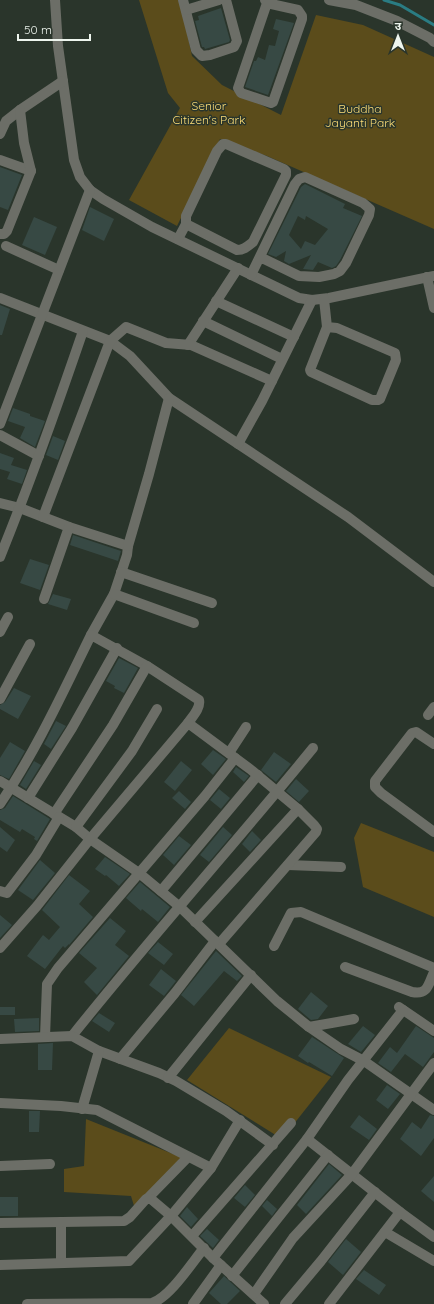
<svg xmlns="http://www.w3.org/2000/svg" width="434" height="1304" font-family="Quicksand,'Noto Sans Devanagari',sans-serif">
	<rect width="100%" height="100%" fill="#2a352b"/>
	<g fill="#5b4c1b">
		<path d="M139,0H180L192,56L222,85L281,115L316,15L363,25L434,57V229L267,156L220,139L177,226L129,200L180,108L168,93Z"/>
		<path d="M361,823L434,852V917L363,887L354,838Z"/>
		<path d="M229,1028L331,1077L282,1139L187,1080Z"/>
		<path d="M86,1119L183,1158L135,1209L131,1196L64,1192V1169L84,1166Z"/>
	</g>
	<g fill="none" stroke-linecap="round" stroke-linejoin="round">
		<path stroke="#2a7c83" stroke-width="3" d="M384,0L400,5L434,25"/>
	</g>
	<g fill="#374944" fill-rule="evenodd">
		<path d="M221,8L230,40L229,42L205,49L204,47H202L195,21L199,20L198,16Z"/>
		<path d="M276,19L294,23L268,95L245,87L254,61H256L258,57L265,60L269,45L275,46L279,31L273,29Z"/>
		<path d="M0,167L22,175L8,210L0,207Z"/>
		<path d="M305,184L345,204L343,208L362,216L340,260L336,266L332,268L318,262L313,270L303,269L311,255L289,264L284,261L286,251L276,257L268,254L301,187ZM298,216L305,220L306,216L328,229L315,245L305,241L301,249L289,235Z"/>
		<path d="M90,207L114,219L104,241L82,230Z"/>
		<path d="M34,217L57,227L45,255L22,245Z"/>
		<path d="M0,305L10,309L2,335H0Z"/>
		<path d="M13,408L30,414V416L45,421L35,447L20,438L25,427L8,421Z"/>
		<path d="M53,436L65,441L58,460L46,455Z"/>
		<path d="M0,453L14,458L11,465L27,470L22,484L7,479L10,472L0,469Z"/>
		<path d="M73,535L121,551L118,561L70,545Z"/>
		<path d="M30,559L49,565L40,590L20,583Z"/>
		<path d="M53,594L71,599L67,610L48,604Z"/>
		<path d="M119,658L138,668L124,693L114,688L115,686L106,681Z"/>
		<path d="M14,688L31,696L18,719L0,709V705L5,702Z"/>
		<path d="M56,721L66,726L51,749L44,744Z"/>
		<path d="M10,742L25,751L9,779L0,775V758Z"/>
		<path d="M213,750L226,759L213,775L201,764Z"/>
		<path d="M274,752L291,764L276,782L261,770Z"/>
		<path d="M34,761L41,765L26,789L20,785Z"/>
		<path d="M181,761L192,770L175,791L164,782Z"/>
		<path d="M236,767L249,776L244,782L233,772Z"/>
		<path d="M296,779L309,791L299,802L286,791Z"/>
		<path d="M219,789L230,798L221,809L210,800Z"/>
		<path d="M179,791L191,802L185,809L172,798Z"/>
		<path d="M13,796L50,819L37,841L34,839L35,837L22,829L20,832L0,820V810L5,808Z"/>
		<path d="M0,827L15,840L7,852L0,847Z"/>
		<path d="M223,827L232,835L209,862L200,855Z"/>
		<path d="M252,831L261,840L250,852L242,844Z"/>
		<path d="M179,836L191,845L174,865L163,855Z"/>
		<path d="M105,857L130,874L119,886L106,875L105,876L95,869Z"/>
		<path d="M40,860L55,873L33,900L18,890Z"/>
		<path d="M69,875L90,891L79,904L93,917L69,945V944L65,948L63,946L45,969L27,956L43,935L49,940L60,927L42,910Z"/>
		<path d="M140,882L170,907L158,922L142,909L141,911L126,898Z"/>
		<path d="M0,915L12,925L0,938Z"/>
		<path d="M110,918L126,931L115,945L129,956L97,995L84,982L97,968L79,953Z"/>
		<path d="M158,942L173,954L164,965L148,953Z"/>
		<path d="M216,951L242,976L237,981L224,971L194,1006L181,995Z"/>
		<path d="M161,969L176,981L164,996L149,985Z"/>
		<path d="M311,992L328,1006L318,1019L311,1020L298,1009Z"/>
		<rect x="0" y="1007" width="15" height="8"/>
		<path d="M99,1013L115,1023L109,1032L92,1021Z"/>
		<path d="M39,1018V1031L15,1032L14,1019Z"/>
		<path d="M363,1026L375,1035L361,1052L348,1044Z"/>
		<path d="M416,1026L434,1038V1052L423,1067L405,1054L391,1072L378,1063L390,1047L397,1053Z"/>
		<path d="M312,1037L344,1058L332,1076L309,1062L308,1063L298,1056Z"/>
		<path d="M53,1043L52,1070H38V1044Z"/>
		<path d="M387,1085L400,1094L388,1109L376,1100Z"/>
		<path d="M29,1111H40L39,1132H29Z"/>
		<path d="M359,1115L377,1129L369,1140L350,1127Z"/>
		<path d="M430,1115L434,1116V1138L421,1156L400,1139L412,1122L421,1129Z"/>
		<path d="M329,1164L342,1175L306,1214L297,1205Z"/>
		<path d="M434,1176V1202L421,1191Z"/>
		<path d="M245,1185L255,1195L245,1207L234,1198Z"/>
		<rect x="0" y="1197" width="18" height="19"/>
		<path d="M267,1200L277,1209L272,1216L262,1206Z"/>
		<path d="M187,1207L198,1219L191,1227L180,1216Z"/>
		<path d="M207,1229L219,1240L213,1248L200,1236Z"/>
		<path d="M346,1239L361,1252L343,1275L328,1262Z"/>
		<path d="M364,1270L386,1285L379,1295L356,1279Z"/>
		<path d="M224,1276L240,1291L227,1304H221L209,1293Z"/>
	</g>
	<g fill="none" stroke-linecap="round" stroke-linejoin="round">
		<g stroke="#6c6e67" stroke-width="10">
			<path d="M55,0L58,46L74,160L80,177L90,190L103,199L152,227L299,298L312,300L329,298L434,276"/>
			<path d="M183,0L196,50L202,56L210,55L234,47L237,41L226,0"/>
			<path d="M265,0L267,3L238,88L241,93L271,103L273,102L302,19V16L298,10L267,3"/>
			<path d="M329,0L356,5L397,21L430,38L434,42"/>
			<path d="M186,10L219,0"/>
			<path d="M0,134L6,121L20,110L63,81"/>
			<path d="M0,160L31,171"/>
			<path d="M0,234H4L7,231L31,171L24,143L20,110"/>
			<path d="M178,239L186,224L237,250C244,250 248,246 253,242L286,175V171L284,169L226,144H223L217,151L186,216V224"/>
			<path d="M6,246L59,270"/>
			<path d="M251,275L295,184L299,179L305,177L363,203L370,209L369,215L346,263L340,271L334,274L319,277L299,276L260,257"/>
			<path d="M427,277L434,308"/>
			<path d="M0,298L110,341L130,356L169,398L348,517L434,582"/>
			<path d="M324,299L327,327L337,328L395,353L396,360L380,399L378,400H372L311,372L310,370L327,327"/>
			<path d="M216,301L294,337"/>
			<path d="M203,321L282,359"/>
			<path d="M188,345L238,268"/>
			<path d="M0,424L90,190"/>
			<path d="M0,435L39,456"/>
			<path d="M238,444L262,401L312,300"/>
			<path d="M0,503L20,508L69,527L128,546L127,555L114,594L91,635"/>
			<path d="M43,517L110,341L126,327L166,343L191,345L272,381"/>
			<path d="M128,546L149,474L169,398"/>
			<path d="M0,557C30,483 57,407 83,331"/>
			<path d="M121,572L212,603"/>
			<path d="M114,594L194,623"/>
			<path d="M44,599L69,527"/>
			<path d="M0,632L8,617"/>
			<path d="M0,699L30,644"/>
			<path d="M428,715L434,707"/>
			<path d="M434,744L416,732L412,733L375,781V787L381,793L434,832"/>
			<path d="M229,753L246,727"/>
			<path d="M0,781L76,827L90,839L139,873L180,907L277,1001L309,1027L341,1049L364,1061L434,1110"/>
			<path d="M28,798L72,728L117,648"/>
			<path d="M0,804C36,751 63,692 91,635L147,666L199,700C201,708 192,717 188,723"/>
			<path d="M54,814L113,725L147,666"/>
			<path d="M76,827L132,751L157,709"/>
			<path d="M288,865L341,867"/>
			<path d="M0,891L7,893L36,855L59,817"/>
			<path d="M161,891L258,775"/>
			<path d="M195,922L298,809"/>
			<path d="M274,946L291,913L301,912L434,968"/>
			<path d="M0,948L37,906L90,839L188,723L250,769L298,809L314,825L317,829L316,832L219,944"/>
			<path d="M345,967L412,992C428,995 428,985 434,972"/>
			<path d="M399,1007L434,1031"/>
			<path d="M309,1027L354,1019"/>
			<path d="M72,1036C150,938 234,845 313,748"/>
			<path d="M45,1037L47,984L58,968L205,796L235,758"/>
			<path d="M0,1039L72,1036L99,1051L159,1073L176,1081L226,1111L273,1145"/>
			<path d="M120,1059L175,993L215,941"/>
			<path d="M168,1078L251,975"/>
			<path d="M0,1103L61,1106L97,1110L211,1168"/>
			<path d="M82,1109L99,1051"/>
			<path d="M0,1166L50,1164"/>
			<path d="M148,1198L188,1157"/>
			<path d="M400,1212L307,1139L348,1080L403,1010"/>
			<path d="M61,1222V1263"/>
			<path d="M0,1223L124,1221L130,1217L146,1199H151L171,1216L213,1258L264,1304"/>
			<path d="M385,1232L434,1261"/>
			<path d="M192,1236L291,1123"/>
			<path d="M213,1258L307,1139"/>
			<path d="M0,1265L129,1261L171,1216L211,1168L240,1120"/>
			<path d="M232,1276L328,1155"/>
			<path d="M254,1294L293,1238L352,1174L434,1063"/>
			<path d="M27,1304L152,1303C170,1297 191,1264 204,1248"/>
			<path d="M193,1304L221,1265"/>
			<path d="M285,1304L321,1261L375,1192"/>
			<path d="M329,1304L400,1212L434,1237"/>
		</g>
	</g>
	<g text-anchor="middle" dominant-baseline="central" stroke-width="3" stroke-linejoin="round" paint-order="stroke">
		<g font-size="12" fill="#fede77" stroke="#2a352b">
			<text x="209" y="105">Senior<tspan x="209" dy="14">Citizen's Park</tspan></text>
			<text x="360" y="108">Buddha<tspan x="360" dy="14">Jayanti Park</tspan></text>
		</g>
	</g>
	<g transform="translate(398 36)" stroke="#2a352b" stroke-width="3" paint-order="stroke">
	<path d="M0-3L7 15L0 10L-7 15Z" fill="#eef5ee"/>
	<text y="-6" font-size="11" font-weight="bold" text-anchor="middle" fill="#eef5ee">उ</text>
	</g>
	<path d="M18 34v6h72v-6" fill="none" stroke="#eef5ee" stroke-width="2"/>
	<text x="24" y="34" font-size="12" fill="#eef5ee" stroke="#2a352b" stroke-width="3" paint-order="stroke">50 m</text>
</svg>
